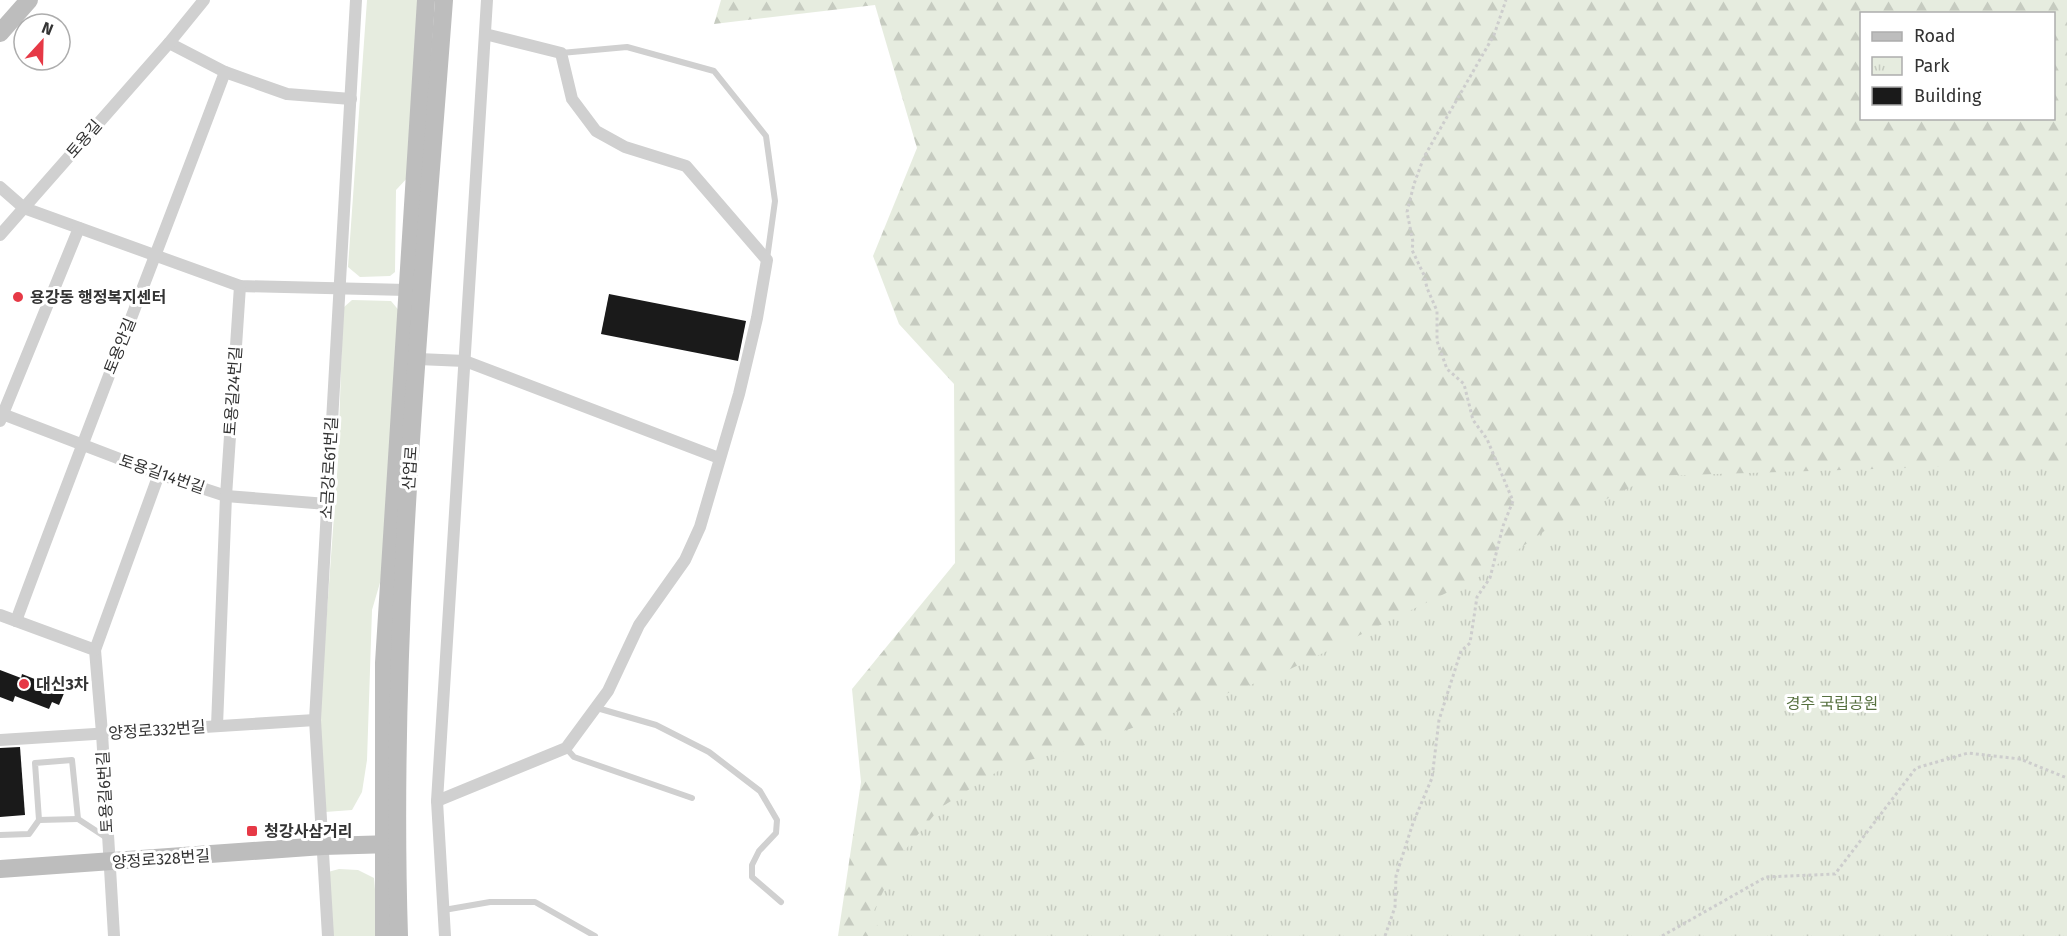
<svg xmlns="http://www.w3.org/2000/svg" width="2067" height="936" font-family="'Fira Sans','Noto Sans KR',sans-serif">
	<defs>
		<pattern id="forest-firs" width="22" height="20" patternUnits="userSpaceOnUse" patternTransform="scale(1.5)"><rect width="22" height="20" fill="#e6ecdf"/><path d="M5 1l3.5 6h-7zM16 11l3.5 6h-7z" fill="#c6cbc0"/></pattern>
		<pattern id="park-tufts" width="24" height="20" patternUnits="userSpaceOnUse" patternTransform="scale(1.5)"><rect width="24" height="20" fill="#e6ecdf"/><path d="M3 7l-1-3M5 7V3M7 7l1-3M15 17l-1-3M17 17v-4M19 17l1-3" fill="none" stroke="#c6cbc0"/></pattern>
	</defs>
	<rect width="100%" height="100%" fill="#fff"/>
	<g fill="#e6ecdf">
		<path d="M367,0H419L409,176L396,190L395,272L390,276L360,277L348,267Z"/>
		<path d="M352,300L391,301L401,313L384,569L372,610L367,760L362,792L352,810L325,812L319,721L338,461L343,308Z"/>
		<path d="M339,869L358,870L374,878L379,936H332L328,872Z"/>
	</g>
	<path fill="url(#forest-firs)" fill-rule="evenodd" d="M721,0H2067V697L2028,936H838L861,782L852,689L955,563L954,384L899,324L873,256L917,148L875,5L714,24ZM1862,14H2054V118H1862Z"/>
	<path fill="url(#park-tufts)" d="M2067,463V936H883L872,915L900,856L940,808L1006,766L1080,747L1280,674L1481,576L1550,527L1653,476Z"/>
	<g fill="#1a1a1a">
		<path d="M609,294L746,321L738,361L601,334Z"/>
		<path d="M0,670L21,678L22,674L65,691L59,705L52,702L49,709L15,696L13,702L0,697Z"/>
		<path d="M20,747L25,815L0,817V748Z"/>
	</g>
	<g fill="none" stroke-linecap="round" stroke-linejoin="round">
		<g stroke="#cdcdcd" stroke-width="3" stroke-dasharray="3 3" stroke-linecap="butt">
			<path d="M1385,936L1395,907L1396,876L1413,823L1432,778L1439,720L1461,651L1470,643L1477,597L1490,578L1503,526L1513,501L1487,439L1473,420L1464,384L1447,369L1437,341V311L1427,288L1424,275L1412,250L1413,242L1407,212L1414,184L1424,157L1494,35L1506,0"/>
			<path d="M1662,936L1766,877L1835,874L1916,768L1968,753L2020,759L2067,778"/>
		</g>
		<g stroke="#d0d0d0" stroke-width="6">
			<path d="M561,53L627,47L714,71L766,136L775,201L767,259"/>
			<path d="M597,708L656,725L709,752L760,791L777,820L776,833L759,851L752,865V877L781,902"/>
			<path d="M566,748L574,757L692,798"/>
			<path d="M39,820L78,819"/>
			<path d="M0,835L29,834L39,820L35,763L72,760L78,819L107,838"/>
			<path d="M444,910L490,902H535L595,936"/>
		</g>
		<g stroke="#d0d0d0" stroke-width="12">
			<path d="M169,43L225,72L287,94L351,99"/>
			<path d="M0,187L24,208L240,286L407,290"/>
			<path d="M0,235L169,43L204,0"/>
			<path d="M418,359L465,361L719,458"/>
			<path d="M0,413L159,474L226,496L327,504"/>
			<path d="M0,421L79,228"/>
			<path d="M0,615L95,650L102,733L114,936"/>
			<path d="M16,621C84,437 156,256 225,72"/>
			<path d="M95,650L159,474"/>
			<path d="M217,726L226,496L240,286"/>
			<path d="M0,740L315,720"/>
			<path d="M437,801L566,748L608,691L639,625L685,560L700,527L739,394L757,318L767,260L686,166L625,147L596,131L572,99L561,53L485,34"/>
			<path d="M328,936L315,720L356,0"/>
			<path d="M445,936L437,801L487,0"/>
		</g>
		<g stroke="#bdbdbd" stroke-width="18">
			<path d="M0,33L29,0"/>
			<path d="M0,869L323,846L393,844"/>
			<path d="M384,936V663L426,0"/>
			<path d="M399,936C389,624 421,311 444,0"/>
		</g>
	</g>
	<g fill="#e63946" stroke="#fff" stroke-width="2">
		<circle cx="18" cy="297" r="6"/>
		<circle cx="24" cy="684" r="6"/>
		<rect x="246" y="825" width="12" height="12" rx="3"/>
	</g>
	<g text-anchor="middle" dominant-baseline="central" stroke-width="6" stroke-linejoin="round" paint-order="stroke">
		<g font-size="16" fill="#333" stroke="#fff">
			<text transform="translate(84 139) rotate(-49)">토용길</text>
			<text transform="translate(120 346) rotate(-68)">토용안길</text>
			<text transform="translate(233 391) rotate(-86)">토용길24번길</text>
			<text transform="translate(329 468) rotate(-87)">소금강로61번길</text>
			<text transform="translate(410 468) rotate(-86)">산업로</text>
			<text transform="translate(162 474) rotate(19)">토용길14번길</text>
			<text transform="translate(157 730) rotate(-4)">양정로332번길</text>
			<text transform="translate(105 792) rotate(-93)">토용길6번길</text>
			<text transform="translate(161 859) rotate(-4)">양정로328번길</text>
		</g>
		<g font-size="16" font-weight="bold" fill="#333" stroke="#fff" text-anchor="start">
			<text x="30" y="297">용강동 행정복지센터</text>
			<text x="36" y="684">대신3차</text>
			<text x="264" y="831">청강사삼거리</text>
		</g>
		<g font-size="16" fill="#56703f" stroke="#fff">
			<text x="1832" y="703">경주 국립공원</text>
		</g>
	</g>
	<rect x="1860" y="12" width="195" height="108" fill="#ffffff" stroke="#adadad" stroke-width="1.5"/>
	<rect x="1872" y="32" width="30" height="9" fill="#bdbdbd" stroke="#adadad" stroke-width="1.5"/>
	<text x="1914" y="42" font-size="18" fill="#333333">Road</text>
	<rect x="1872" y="57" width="30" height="18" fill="url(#park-tufts)" stroke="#adadad" stroke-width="1.5"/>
	<text x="1914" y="72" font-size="18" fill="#333333">Park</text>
	<rect x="1872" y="87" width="30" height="18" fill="#1a1a1a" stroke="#adadad" stroke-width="1.5"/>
	<text x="1914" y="102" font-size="18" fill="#333333">Building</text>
	<g transform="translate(42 42) rotate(22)"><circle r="28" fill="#ffffff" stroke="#adadad" stroke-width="1.5"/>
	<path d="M0-4.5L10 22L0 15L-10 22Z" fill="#e63946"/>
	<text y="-9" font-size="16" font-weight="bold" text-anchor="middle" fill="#333333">N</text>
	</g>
</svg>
